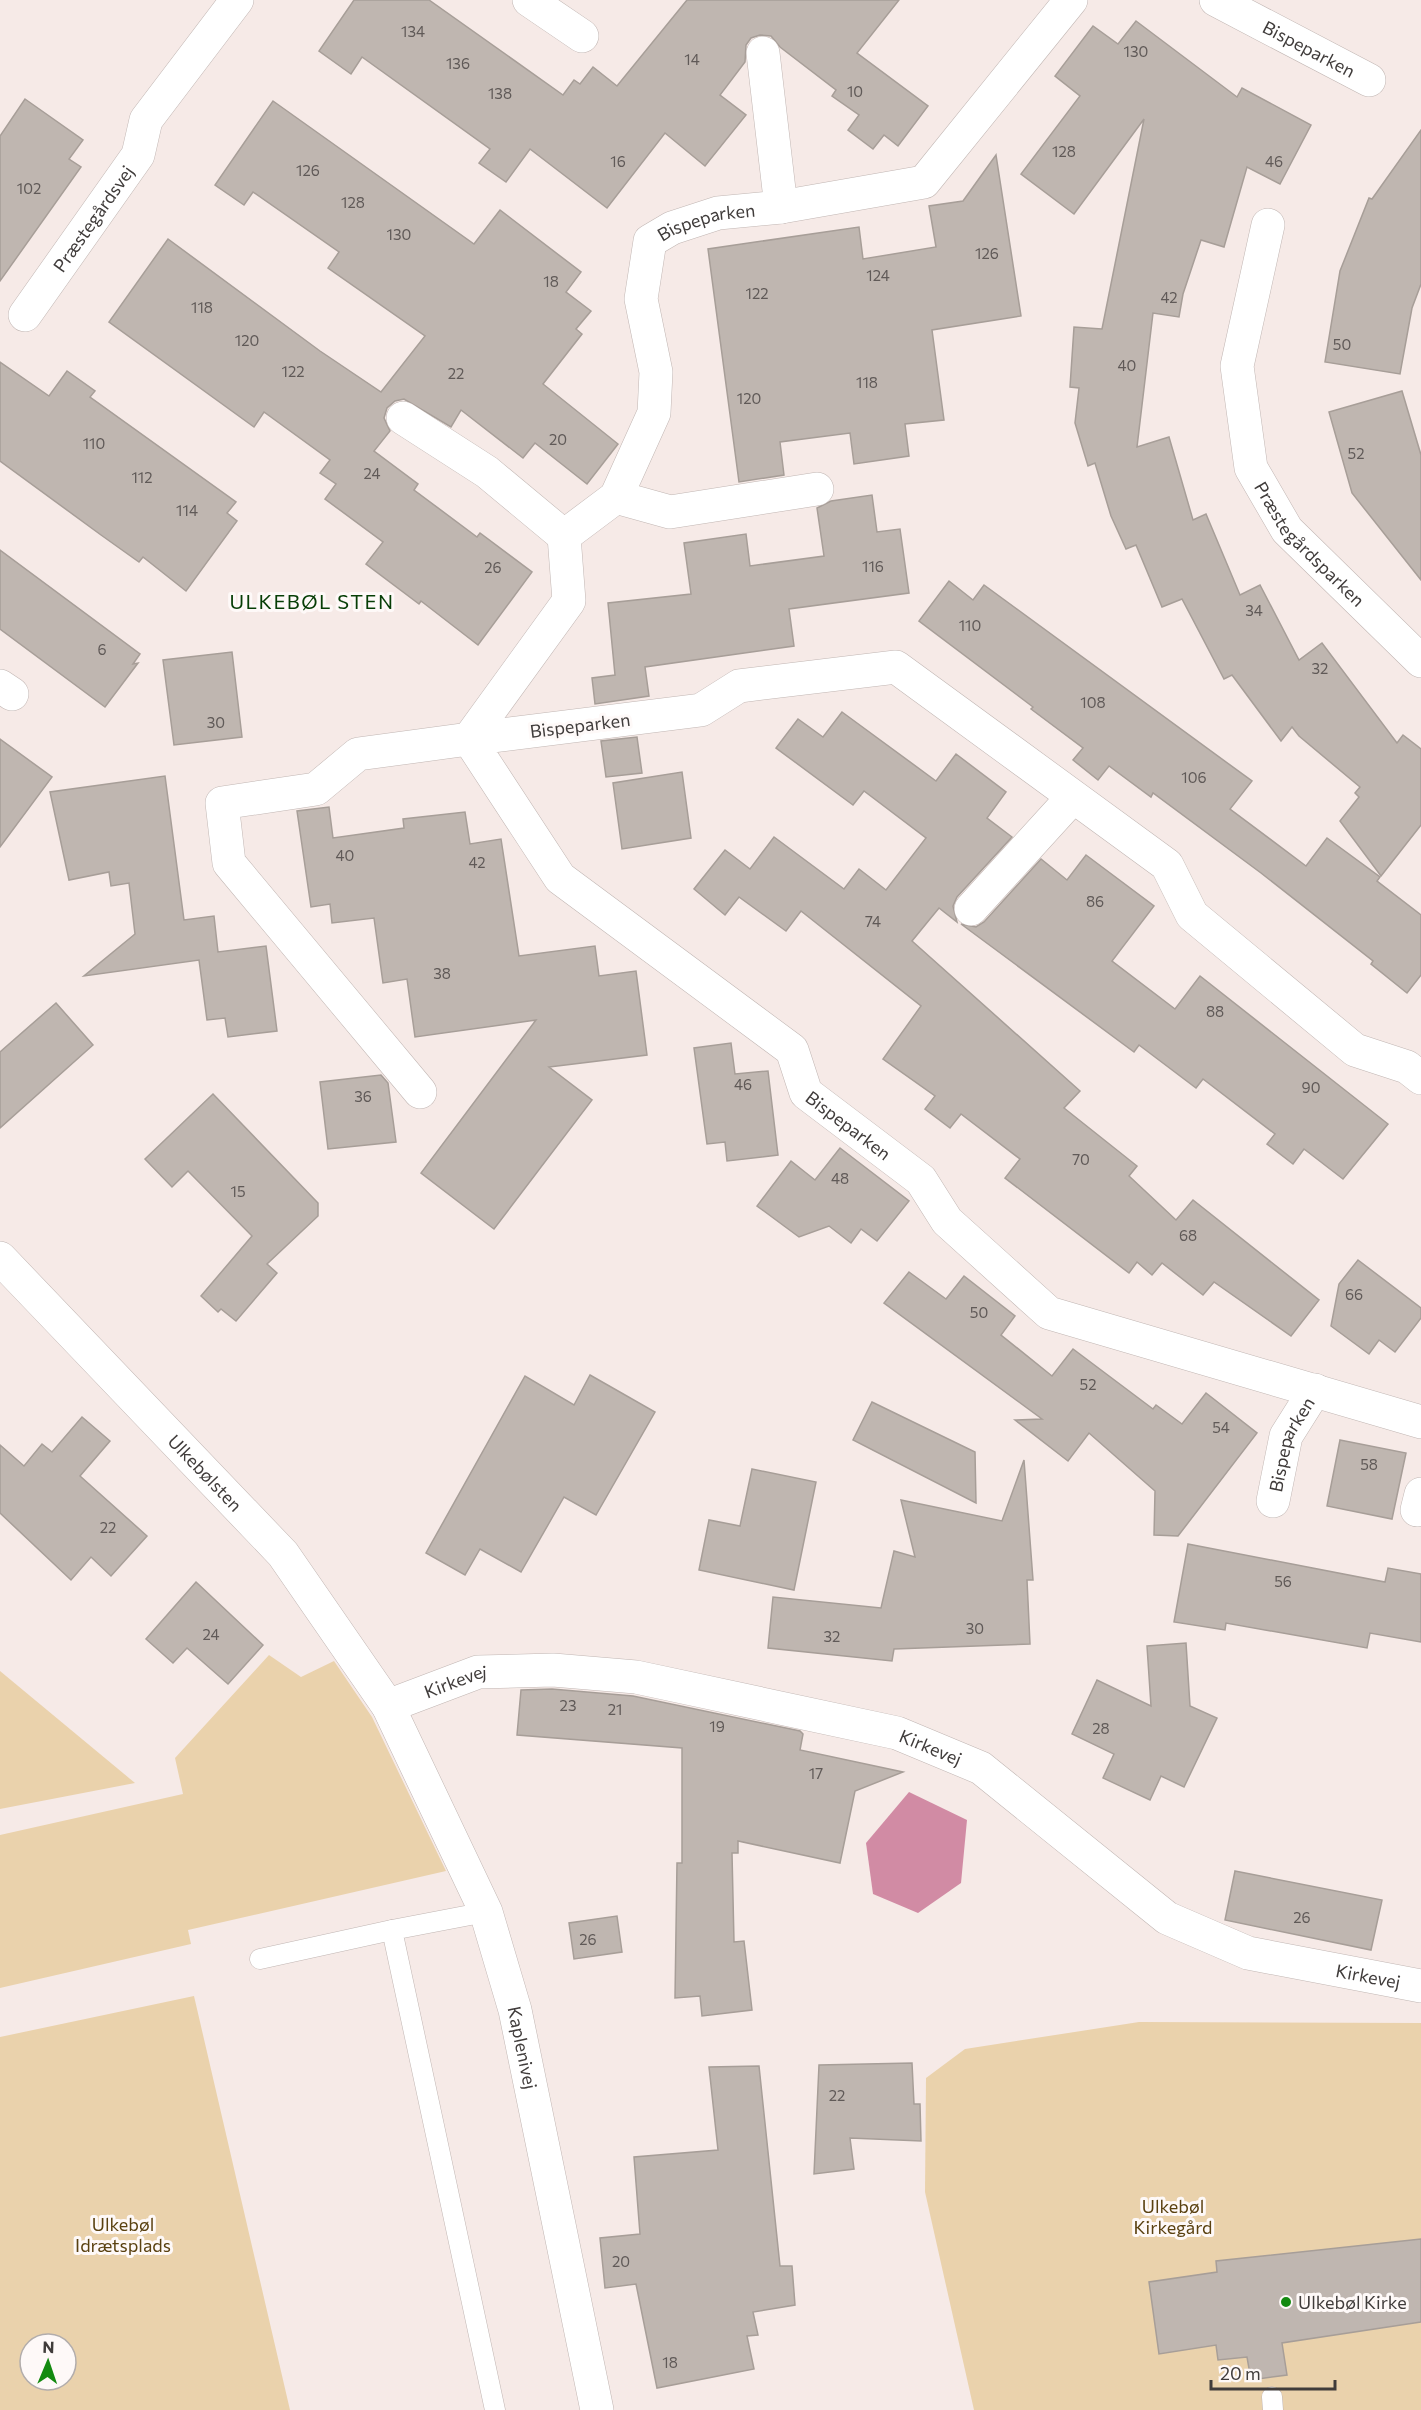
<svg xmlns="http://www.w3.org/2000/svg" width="1421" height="2410" font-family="Commissioner,sans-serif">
	<rect width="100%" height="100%" fill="#f6eae7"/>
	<g fill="#ead2ac" fill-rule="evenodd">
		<path d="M269,1655L301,1677L334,1661L372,1717L446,1871L188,1930L191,1944L0,1988V1835L183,1794L175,1758Z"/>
		<path d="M0,1671L135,1783L0,1809Z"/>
		<path d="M194,1996L290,2410H0V2037ZM30,2344H66V2380H30Z"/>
		<path d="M1139,2022L1421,2023V2410H974L925,2192L926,2078L965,2049Z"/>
	</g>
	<path fill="#d18ba4" d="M909,1792L967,1820L961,1883L918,1913L873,1894L866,1843Z"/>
	<g fill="#bfb6b0" stroke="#a79e98" stroke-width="1.5">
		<path d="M354,0H429L563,95L574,80L580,84L593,67L617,86L687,0H899L857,53L928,106L898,146L884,135L873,149L848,130L859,115L832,96L836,90L780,47L771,36L760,35L751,38L746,45L745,62L720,95L746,115L705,166L665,133L607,208L530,149L506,182L479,163L490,149L362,57L351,74L319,51Z"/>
		<path d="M1136,21L1237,97L1242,88L1311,125L1280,184L1247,167L1224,247L1201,240L1183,294L1179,317L1153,313L1137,447L1169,437L1193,520L1206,514L1240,595L1260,585L1299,660L1322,643L1397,743L1403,735L1421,749V825L1381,876L1340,821L1359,797L1355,793L1360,787L1299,736L1292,727L1281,741L1232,675L1224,679L1182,599L1162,607L1136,545L1126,549L1111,516L1095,463L1088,466L1075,423L1079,388L1070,387L1074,327L1102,329L1144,119L1074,214L1021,174L1080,96L1055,76L1093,26L1118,44Z"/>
		<path d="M25,99L83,140L69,159L81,167L0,281V136Z"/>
		<path d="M273,101L474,244L500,210L581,272L566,292L591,311L576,329L582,334L543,384L618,444L587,484L535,443L523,458L461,410L451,427L404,399L395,401L387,408L384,418L390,431L374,451L418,484L414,490L477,537L480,533L532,572L478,645L421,601L419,604L366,564L383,542L325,499L336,484L320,473L330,460L264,412L254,427L109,322L168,239L320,351L381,392L425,336L328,268L339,252L253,192L244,205L215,185Z"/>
		<path d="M1421,130V284L1412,308L1400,374L1325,362L1340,271L1369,198L1372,199Z"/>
		<path d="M996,155L1021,316L932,330L944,420L905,424L909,456L854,464L850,433L780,442L784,475L739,482L708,249L859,227L863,259L936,247L929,206L963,201Z"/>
		<path d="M0,362L49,396L67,371L95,391L90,397L236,502L227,513L237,521L186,591L143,557L139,562L101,535L0,461Z"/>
		<path d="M1402,391L1421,455V580L1352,493L1329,412Z"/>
		<path d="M872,495L877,532L900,529L909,593L789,609L794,646L645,667L649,696L595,704L592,678L615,675L608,603L691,594L684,543L746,534L750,566L824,556L817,508L831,501Z"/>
		<path d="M0,550L140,654L133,664L138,663L105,707L0,629Z"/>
		<path d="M949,581L973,600L984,585L1252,781L1230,809L1306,866L1327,838L1380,877L1377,881L1421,915V975L1407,993L1371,964L1373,961L1261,873L1153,793L1151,797L1109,766L1098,780L1073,760L1083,748L1031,709L1033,707L919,621Z"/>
		<path d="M232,652L242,737L174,745L163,660Z"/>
		<path d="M842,712L936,781L956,754L1006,792L987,818L1012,837L957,897L953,906L957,922L939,908L912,941L1080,1091L1064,1108L1137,1166L1129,1176L1176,1220L1193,1200L1319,1300L1291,1336L1214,1282L1203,1295L1162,1263L1152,1275L1137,1262L1129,1273L1005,1178L1020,1159L961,1114L950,1128L925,1109L935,1096L883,1059L921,1006L801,911L786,931L739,897L725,915L694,889L725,850L750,869L774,837L844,889L859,869L886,890L926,838L864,791L853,805L776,748L798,719L823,737Z"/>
		<path d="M637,737L642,773L606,777L601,741Z"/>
		<path d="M0,739L52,777L0,847Z"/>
		<path d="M682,772L691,838L622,849L613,783Z"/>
		<path d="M165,776L184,920L214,916L218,952L266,946L277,1031L228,1037L225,1018L207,1020L199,960L84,976L135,934L129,883L111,886L109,872L69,880L50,792Z"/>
		<path d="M329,807L333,838L404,828L403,819L465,812L470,844L501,839L519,956L595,946L599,976L636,971L647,1055L549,1067L592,1100L494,1229L421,1173L536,1020L415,1037L407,979L383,983L374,918L332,923L330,904L311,907L297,811Z"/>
		<path d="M1086,855L1154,906L1112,961L1175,1009L1200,976L1388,1124L1343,1179L1304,1149L1293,1164L1267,1144L1275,1134L1203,1079L1196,1088L1139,1045L1134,1052L961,924L976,927L984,922L1041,859L1067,880Z"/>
		<path d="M56,1003L93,1045L0,1128V1052Z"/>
		<path d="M731,1043L735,1074L768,1071L778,1155L727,1161L725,1142L707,1144L694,1048Z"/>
		<path d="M381,1075L388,1083L396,1142L328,1149L320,1082Z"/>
		<path d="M213,1094L318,1203V1216L267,1264L277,1273L236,1321L221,1309L218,1312L201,1296L252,1236L188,1171L172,1187L145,1159Z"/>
		<path d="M840,1148L909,1201L877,1241L861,1229L851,1243L829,1226L799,1237L757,1206L791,1161L815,1180Z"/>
		<path d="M1358,1260L1421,1308V1318L1395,1352L1379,1340L1369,1354L1331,1326L1339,1284Z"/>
		<path d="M909,1272L946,1299L964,1276L1015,1316L1001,1335L1052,1376L1073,1349L1153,1409L1156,1405L1182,1424L1206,1393L1257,1433L1178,1536L1154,1535L1155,1491L1089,1433L1068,1461L1015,1420L1042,1419L884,1303Z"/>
		<path d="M590,1375L655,1412L596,1515L564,1497L521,1572L480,1549L465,1575L426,1553L525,1376L574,1405Z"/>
		<path d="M872,1402L975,1452L976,1503L853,1440Z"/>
		<path d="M82,1417L110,1441L80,1476L147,1536L111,1576L91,1557L71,1580L0,1513V1445L24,1466L42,1444L52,1452Z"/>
		<path d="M1340,1440L1406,1453L1392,1519L1327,1506Z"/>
		<path d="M1024,1460L1033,1580H1027L1030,1644L894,1649L892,1661L768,1648L773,1597L881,1608L894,1551L915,1557L901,1500L1002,1521Z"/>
		<path d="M752,1469L816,1482L794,1590L699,1570L709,1520L740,1526Z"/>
		<path d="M1188,1544L1385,1582L1388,1568L1421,1574V1642L1370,1633L1367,1648L1226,1623L1225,1630L1174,1622Z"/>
		<path d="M196,1582L263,1645L228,1684L187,1648L173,1663L146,1639Z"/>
		<path d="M1186,1643L1190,1706L1217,1718L1184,1787L1161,1776L1150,1800L1103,1778L1114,1754L1072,1734L1097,1680L1151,1706L1147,1646Z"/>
		<path d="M552,1689L633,1696L800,1731L803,1734L800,1750L903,1772L855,1791L840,1863L738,1841V1853H732L734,1942L744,1941L752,2010L702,2016L700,1996L675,1998L677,1863H682V1748L517,1735L521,1690Z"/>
		<path d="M1235,1871L1382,1900L1371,1950L1225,1920Z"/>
		<path d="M617,1916L622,1952L574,1959L569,1923Z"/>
		<path d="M912,2063L914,2104H920L921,2141L850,2138L854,2169L814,2174L819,2065Z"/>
		<path d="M759,2066L780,2266H792L795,2305L753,2312L758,2335L747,2336L754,2369L657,2388L636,2284L605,2288L600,2238L640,2234L634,2157L718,2150L709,2067Z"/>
		<path d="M1421,2239V2322L1282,2343L1287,2375L1251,2380L1247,2357L1218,2360L1216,2345L1159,2354L1149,2282L1217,2272L1216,2261Z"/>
	</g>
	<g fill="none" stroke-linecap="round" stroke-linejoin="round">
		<defs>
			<g id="lane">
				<path d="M486,1912L392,1930L495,2410"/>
				<path d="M260,1959L392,1930"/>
				<path d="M1272,2397L1273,2410"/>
			</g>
			<g id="street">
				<path d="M529,0L582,36"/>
				<path id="s1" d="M1216,0L1369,80"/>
				<path d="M763,53L781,207"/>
				<path id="s2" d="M1268,225L1237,366L1251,468L1287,530L1421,661"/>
				<path id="s3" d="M25,315L138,155L146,120L237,0"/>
				<path d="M403,418L487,472L564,536"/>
				<path d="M616,497L670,512L817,489"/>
				<path d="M0,686L12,694"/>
				<path d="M971,909L1072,798"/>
				<path id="s4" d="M1421,1078L1407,1067L1355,1050L1192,915L1167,865L896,667L739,686L701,710L469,739L560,878L792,1050L806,1093L921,1180L947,1221L1049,1313L1421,1422"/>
				<path id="s5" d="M420,1092L229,863L222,803L316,789L358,754L469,739L569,601L564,536L616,497L654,413L656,372L641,299L650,241L672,228L718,213L781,207L924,182L1071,0"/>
				<path id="s6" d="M0,1258L283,1554L388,1706L486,1912L515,2010L597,2410"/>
				<path id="s7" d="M1273,1501L1286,1436L1315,1390"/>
				<path d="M1417,1510L1421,1494"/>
				<path id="s8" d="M388,1706L478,1672L553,1670L636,1677L897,1733L981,1768L1167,1918L1248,1953L1421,1986"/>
			</g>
		</defs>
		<use href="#lane" stroke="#c1b6b3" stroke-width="21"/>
		<use href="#street" stroke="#c1b6b3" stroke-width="34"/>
		<use href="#lane" stroke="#fff" stroke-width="20"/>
		<use href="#street" stroke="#fff" stroke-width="33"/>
	</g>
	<circle fill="#138a10" stroke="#fef9f8" stroke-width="2" cx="1286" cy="2302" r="6"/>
	<g text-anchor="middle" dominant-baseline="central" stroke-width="6" stroke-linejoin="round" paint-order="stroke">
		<g font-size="15" fill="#605a58">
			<text x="413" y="31">134</text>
			<text x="1136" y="51">130</text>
			<text x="692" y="59">14</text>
			<text x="458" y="63">136</text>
			<text x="855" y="91">10</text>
			<text x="500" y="93">138</text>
			<text x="1064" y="151">128</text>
			<text x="618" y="161">16</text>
			<text x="1274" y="161">46</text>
			<text x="308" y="170">126</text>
			<text x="29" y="188">102</text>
			<text x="353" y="202">128</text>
			<text x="399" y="234">130</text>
			<text x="987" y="253">126</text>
			<text x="878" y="275">124</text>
			<text x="551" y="281">18</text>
			<text x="757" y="293">122</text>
			<text x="1169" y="297">42</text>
			<text x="202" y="307">118</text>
			<text x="247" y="340">120</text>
			<text x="1342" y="344">50</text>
			<text x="1127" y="365">40</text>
			<text x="293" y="371">122</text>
			<text x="456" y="373">22</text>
			<text x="867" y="382">118</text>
			<text x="749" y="398">120</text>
			<text x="558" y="439">20</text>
			<text x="94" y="443">110</text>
			<text x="1356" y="453">52</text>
			<text x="372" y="473">24</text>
			<text x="142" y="477">112</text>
			<text x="187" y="510">114</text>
			<text x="873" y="566">116</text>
			<text x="493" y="567">26</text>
			<text x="1254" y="610">34</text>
			<text x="970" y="625">110</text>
			<text x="102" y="649">6</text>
			<text x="1320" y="668">32</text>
			<text x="1093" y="702">108</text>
			<text x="216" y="722">30</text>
			<text x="1194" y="777">106</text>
			<text x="345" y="855">40</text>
			<text x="477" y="862">42</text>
			<text x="1095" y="901">86</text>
			<text x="873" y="921">74</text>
			<text x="442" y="973">38</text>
			<text x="1215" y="1011">88</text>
			<text x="743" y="1084">46</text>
			<text x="1311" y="1087">90</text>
			<text x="363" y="1096">36</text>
			<text x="1081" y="1159">70</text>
			<text x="840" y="1178">48</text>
			<text x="238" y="1191">15</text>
			<text x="1188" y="1235">68</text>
			<text x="1354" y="1294">66</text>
			<text x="979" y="1312">50</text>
			<text x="1088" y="1384">52</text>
			<text x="1221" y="1427">54</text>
			<text x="1369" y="1464">58</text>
			<text x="108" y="1527">22</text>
			<text x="1283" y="1581">56</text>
			<text x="975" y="1628">30</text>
			<text x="211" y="1634">24</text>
			<text x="832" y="1636">32</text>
			<text x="568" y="1705">23</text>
			<text x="615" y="1709">21</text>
			<text x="717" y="1726">19</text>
			<text x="1101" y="1728">28</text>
			<text x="816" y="1773">17</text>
			<text x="1302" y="1917">26</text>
			<text x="588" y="1939">26</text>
			<text x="837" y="2095">22</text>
			<text x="621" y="2261">20</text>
			<text x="670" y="2362">18</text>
		</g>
		<g font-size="18" fill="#403c3b" stroke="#fef9f8">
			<text stroke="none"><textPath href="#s1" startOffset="105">Bispeparken</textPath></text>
			<text stroke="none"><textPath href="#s3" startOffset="118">Præstegårdsvej</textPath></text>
			<text stroke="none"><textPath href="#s5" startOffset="1248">Bispeparken</textPath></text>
			<text stroke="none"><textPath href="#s2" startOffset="344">Præstegårdsparken</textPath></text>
			<text transform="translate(580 725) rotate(-7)">Bispeparken</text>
			<text stroke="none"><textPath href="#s4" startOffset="1666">Bispeparken</textPath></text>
			<text stroke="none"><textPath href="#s7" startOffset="60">Bispeparken</textPath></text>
			<text stroke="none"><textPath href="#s6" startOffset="297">Ulkebølsten</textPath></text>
			<text stroke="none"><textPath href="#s8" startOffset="72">Kirkevej</textPath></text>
			<text stroke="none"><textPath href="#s8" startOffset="558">Kirkevej</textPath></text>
			<text stroke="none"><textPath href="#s8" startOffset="1062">Kirkevej</textPath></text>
			<text stroke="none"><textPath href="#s6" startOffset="963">Kaplenivej</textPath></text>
		</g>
		<g font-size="18" fill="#5a4110" stroke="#fef9f8">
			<text x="1173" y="2206">Ulkebøl<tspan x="1173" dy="21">Kirkegård</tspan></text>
			<text x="123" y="2224">Ulkebøl<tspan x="123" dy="21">Idrætsplads</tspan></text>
		</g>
		<g font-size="18" fill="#403c3b" stroke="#fef9f8" text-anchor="start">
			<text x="1298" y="2302">Ulkebøl Kirke</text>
		</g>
		<g font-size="20" letter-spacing="1.5" fill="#073e06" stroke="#fef9f8">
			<text x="312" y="601">ULKEBØL STEN</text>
		</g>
	</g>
	<g transform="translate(48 2362) rotate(2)"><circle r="28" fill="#fef9f8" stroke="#b2adac" stroke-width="1.5"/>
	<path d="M0-4.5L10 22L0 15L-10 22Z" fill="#138a10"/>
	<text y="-9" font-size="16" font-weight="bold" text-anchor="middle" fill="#403c3b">N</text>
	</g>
	<path d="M1211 2380v9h124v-9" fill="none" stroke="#403c3b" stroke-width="3"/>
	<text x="1220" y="2380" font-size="18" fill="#403c3b" stroke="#fef9f8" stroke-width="4.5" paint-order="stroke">20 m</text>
</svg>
